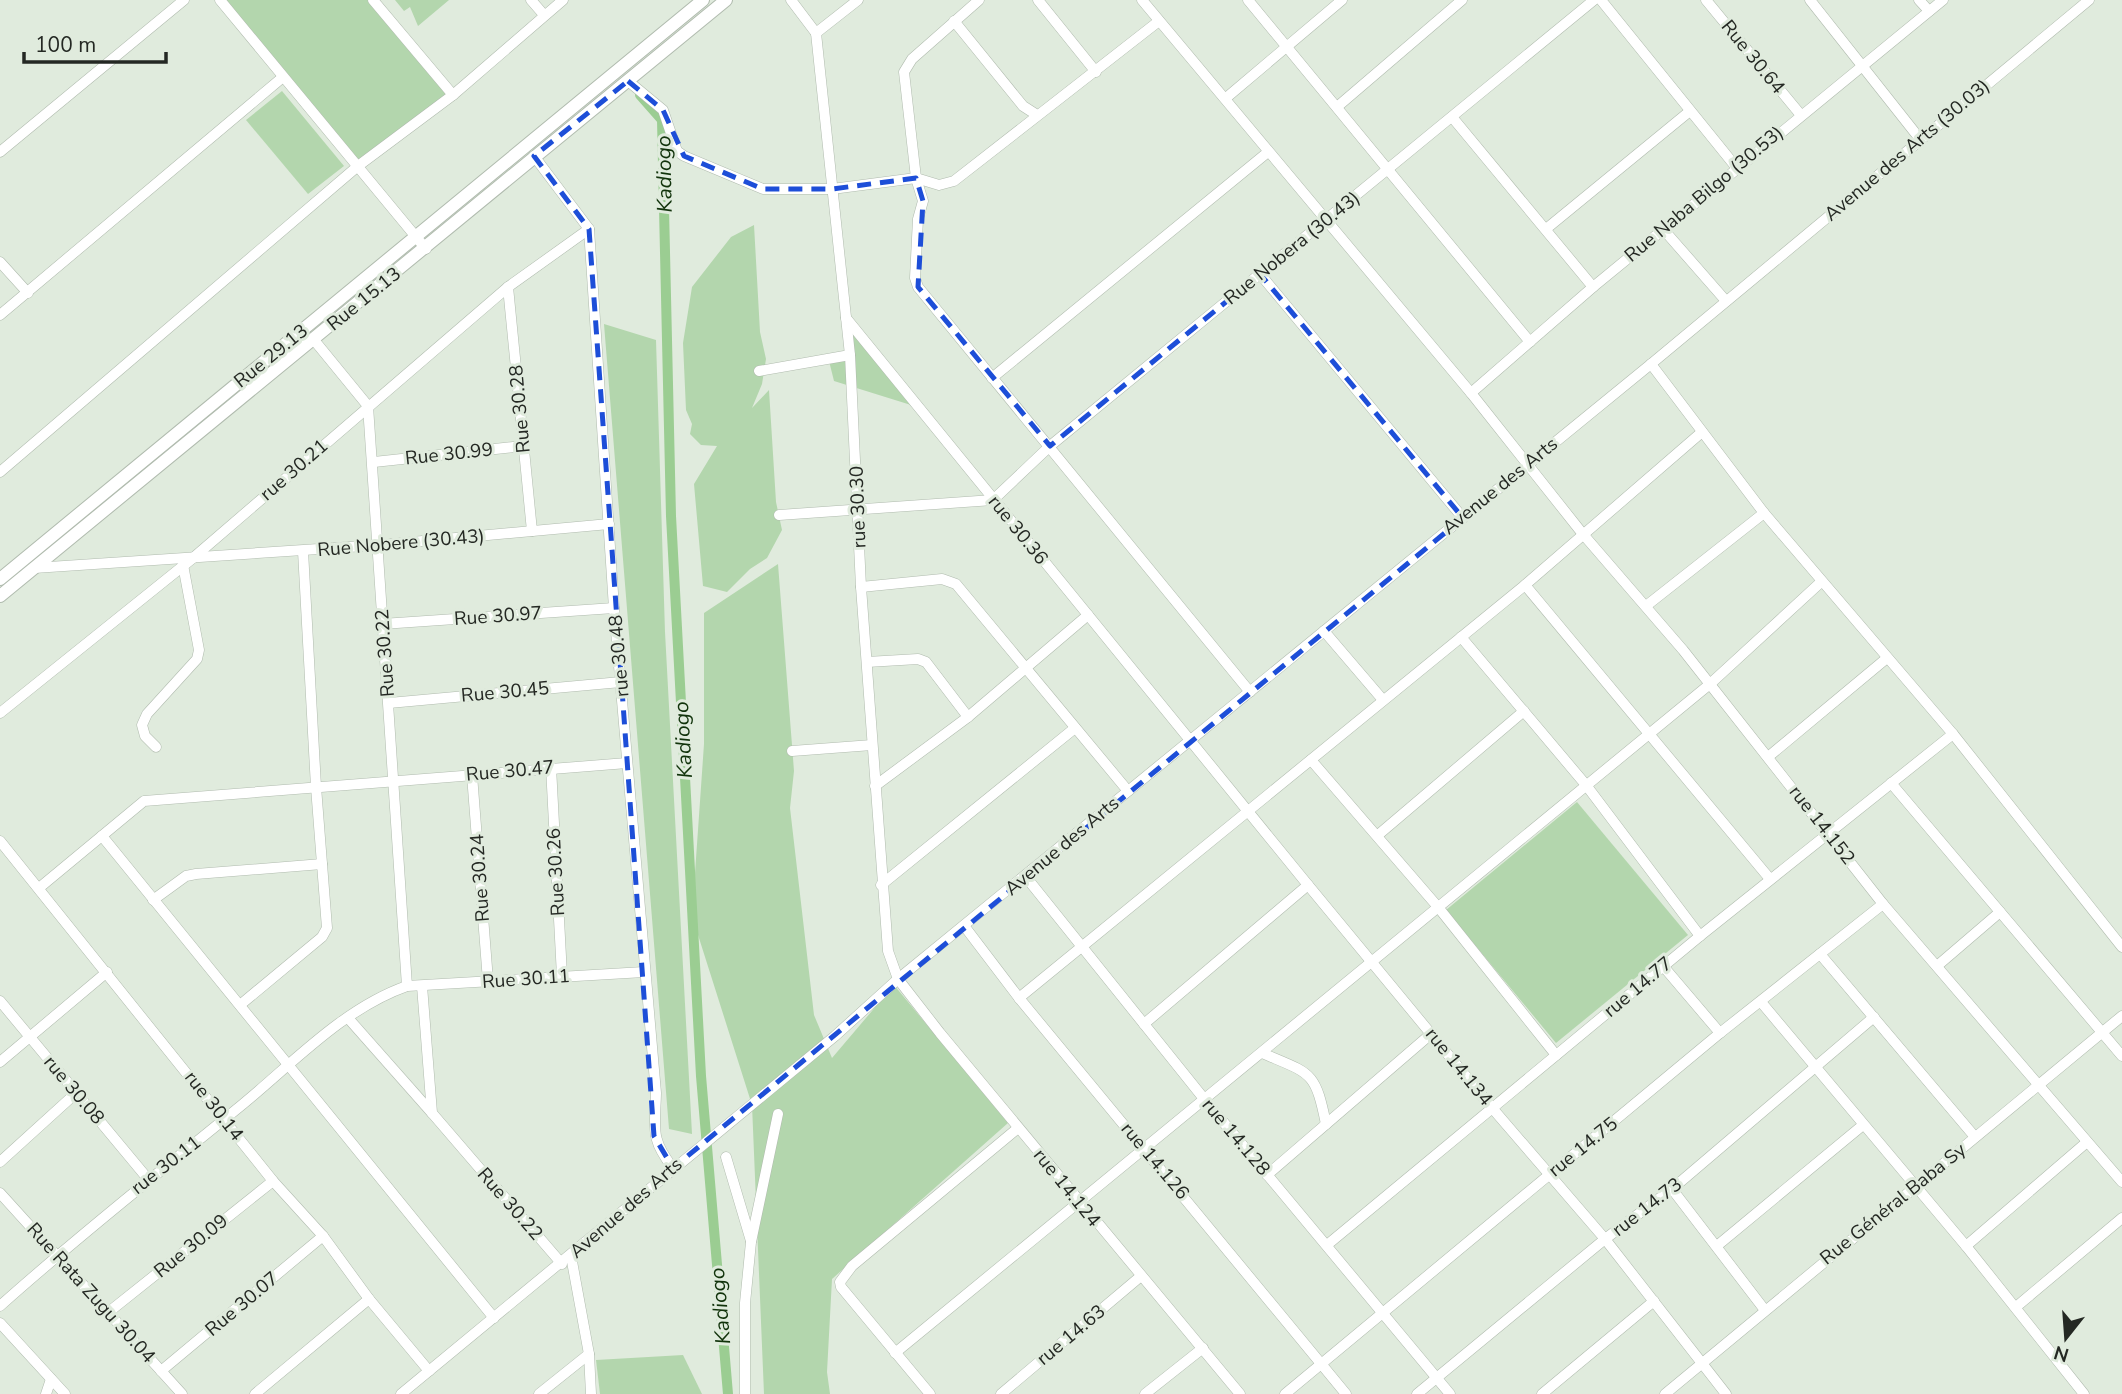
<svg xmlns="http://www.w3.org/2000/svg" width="2122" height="1394" font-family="'Nunito Sans',sans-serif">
	<rect width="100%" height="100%" fill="#e0ebdd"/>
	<g fill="#b3d6ad">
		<path d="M224,0H373L452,94L359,162Z"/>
		<path d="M395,0H449L418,26L410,7L404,11Z"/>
		<path d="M282,91L344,166L308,194L246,120Z"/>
		<path d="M754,225L760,332L766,359L762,384L752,408L769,390L776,502L782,530L767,558L750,569L727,592L703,586L694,484L717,446L701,445L690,434L692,424L686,410L683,343L692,287L731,237Z"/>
		<path d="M604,324L656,340L665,632L692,1134L669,1129Z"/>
		<path d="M852,329L911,400V405L834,381L829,361L854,358Z"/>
		<path d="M778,564L794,771L790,808L814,1015L832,1058L894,985L1008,1123L832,1279L827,1372L830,1394H764L752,1105L692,916L704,744V613Z"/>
		<path d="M1577,802L1688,935L1556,1043L1446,910Z"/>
		<path d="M683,1355L702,1394H600L596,1360Z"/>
	</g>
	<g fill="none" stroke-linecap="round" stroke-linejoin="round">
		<path stroke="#9bcd92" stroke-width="10" d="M640,95L662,120L671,516L701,1076L728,1394"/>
		<defs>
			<g id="minor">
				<path d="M220,0L426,249"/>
				<path d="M373,0L453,95"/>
				<path d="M531,0L544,15"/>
				<path d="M791,0L816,33"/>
				<path d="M979,0L912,59L904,72L916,178L923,201L918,219L915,278L918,287L1250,692"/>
				<path d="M1038,0L1096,72"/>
				<path d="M1142,0L1471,393L1582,533L1683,650L1883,904L2122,1182"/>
				<path d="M1248,0L1530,342"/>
				<path d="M1601,0L1736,167"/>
				<path d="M1706,0L1800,114"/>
				<path d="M1810,0L1920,139"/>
				<path d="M1919,0L1929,11"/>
				<path d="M954,21L1023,106L1037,115"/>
				<path d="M816,33L850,355L861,587L888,951L898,979L940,1033L1240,1394"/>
				<path d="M816,33L858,0"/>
				<path d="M628,81L663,110L677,151L684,156L763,189H832L916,178L939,185L954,181L1159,21"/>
				<path d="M1226,98L1342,0"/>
				<path d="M1337,107L1462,0"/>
				<path d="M1452,117L1593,287"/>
				<path d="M0,152L184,0"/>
				<path d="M534,156L589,229L614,608L656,1093C655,1129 650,1139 673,1168"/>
				<path d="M1546,229L1690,111"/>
				<path d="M1663,229L1726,301"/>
				<path d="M0,262L28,293"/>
				<path d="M1260,274L1463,518"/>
				<path d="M508,287L532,531"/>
				<path d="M0,315L283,77"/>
				<path d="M846,318L1308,885L1493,1109L1605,1239L1726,1394"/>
				<path d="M314,340L368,406L407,986"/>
				<path d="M1651,364L1764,513L1953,734L2122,947"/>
				<path d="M759,371L850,355"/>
				<path d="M992,378L1268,152"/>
				<path d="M1471,393L1593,287L1943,0"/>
				<path d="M374,462L523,446"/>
				<path d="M0,472L358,166L453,95L563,0"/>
				<path d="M779,515L993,500L1050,446L1594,0"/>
				<path d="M34,568L379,545L609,524"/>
				<path d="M1525,585L1770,879"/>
				<path d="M861,587L942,579L956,584L1128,791"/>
				<path d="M1646,606L1764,513"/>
				<path d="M382,624L614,608"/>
				<path d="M1324,631L1383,700"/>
				<path d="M1461,637L1586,785L1700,936"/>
				<path d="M867,662L918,659L926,662L968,717"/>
				<path d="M389,703L621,682"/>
				<path d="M0,713L193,558L508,287L589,229"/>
				<path d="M156,747L145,736L142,725L147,714L197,659L199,650L183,565"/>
				<path d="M792,751L872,745"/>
				<path d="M1768,757L1887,658"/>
				<path d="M1311,760L1438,907L1556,1055"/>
				<path d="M551,767L562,976"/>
				<path d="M472,775L488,981"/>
				<path d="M1891,783L2122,1056"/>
				<path d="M875,786L968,717L1088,615"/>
				<path d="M1378,835L1524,711"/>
				<path d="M102,836L494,1318"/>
				<path d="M0,841L273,1181L323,1236L369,1299L429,1371"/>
				<path d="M1026,877L1205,1100L1450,1394"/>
				<path d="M881,885L1075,728"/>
				<path d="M39,888L144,801L627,763"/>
				<path d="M153,900L186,876L196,874L322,864"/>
				<path d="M965,927L1019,998L1346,1394"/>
				<path d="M1820,954L1975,1137"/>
				<path d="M1663,966L1720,1033"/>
				<path d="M1937,966L2000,912"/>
				<path d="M422,986L432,1113L562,1264"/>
				<path d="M1019,998L1525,585L1702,432"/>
				<path d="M0,1001L148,1179"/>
				<path d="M1761,1002L1966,1246L2084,1394"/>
				<path d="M240,1005L322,937L327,928L316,787L303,551"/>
				<path d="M348,1018L432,1113"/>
				<path d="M1144,1024L1308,885"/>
				<path d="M1262,1053C1311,1074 1315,1070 1326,1124"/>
				<path d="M0,1062L107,972"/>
				<path d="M726,1157L751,1241"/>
				<path d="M0,1162L76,1093"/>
				<path d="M1267,1175L1432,1033"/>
				<path d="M1672,1189L1764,1309"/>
				<path d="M0,1193L182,1394"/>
				<path d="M1327,1245L1700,936L1953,734"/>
				<path d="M1718,1245L1863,1125"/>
				<path d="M1966,1246L2087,1142"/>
				<path d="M571,1256L589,1354L591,1394"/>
				<path d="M0,1306C78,1236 161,1171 243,1104C293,1063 344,1008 407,986L644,972"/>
				<path d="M2016,1307L2122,1218"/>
				<path d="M110,1311L273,1181"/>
				<path d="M0,1323L65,1394"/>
				<path d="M895,1353L1710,684L1821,582"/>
				<path d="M161,1371L323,1236"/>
				<path d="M46,1394L51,1379"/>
				<path d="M255,1394L369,1299"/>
				<path d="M401,1394L835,1036L898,979L1651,364L2089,0"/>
				<path d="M539,1394L589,1354"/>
				<path d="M745,1394V1303L751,1242L778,1114"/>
				<path d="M930,1394L841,1287L840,1282L852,1266L1018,1128"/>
				<path d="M1001,1394L1141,1276"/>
				<path d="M1145,1394L1203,1348"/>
				<path d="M1285,1394L1720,1033L1883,904"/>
				<path d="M1417,1394L1605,1239L1672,1189L1874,1017"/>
				<path d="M1542,1394L1654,1301"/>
				<path d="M1665,1394L2122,1016"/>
			</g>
			<g id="major">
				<path d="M0,579L703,0"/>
				<path d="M0,596L726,0"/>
			</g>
		</defs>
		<use href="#minor" stroke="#b0bbae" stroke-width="11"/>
		<use href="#major" stroke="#b0bbae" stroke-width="14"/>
		<use href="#minor" stroke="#fff" stroke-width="10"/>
		<use href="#major" stroke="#fff" stroke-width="12"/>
	</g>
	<path fill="none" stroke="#1d4ed8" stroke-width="5" stroke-dasharray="14 9" stroke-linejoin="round" d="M628,81L663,110L684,156L763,189H832L916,178L923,201L918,287L1050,446L1260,274L1463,518L673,1168L654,1136L589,229L534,156Z"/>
	<g text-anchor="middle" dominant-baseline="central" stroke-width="6" stroke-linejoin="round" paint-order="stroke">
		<g font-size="19" fill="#242823" stroke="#e0ebdd">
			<text transform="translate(1753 57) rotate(51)">Rue 30.64</text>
			<text transform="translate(1907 150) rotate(-40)">Avenue des Arts (30.03)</text>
			<text transform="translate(1704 194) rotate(-40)">Rue Naba Bilgo (30.53)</text>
			<text transform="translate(1292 248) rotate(-39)">Rue Nobera (30.43)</text>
			<text transform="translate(364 299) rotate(-39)">Rue 15.13</text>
			<text transform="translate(271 356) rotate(-39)">Rue 29.13</text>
			<text transform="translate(520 409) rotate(-95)">Rue 30.28</text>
			<text transform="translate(449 454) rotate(-6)">Rue 30.99</text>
			<text transform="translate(294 470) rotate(-41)">rue 30.21</text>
			<text transform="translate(1500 486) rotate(-39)">Avenue des Arts</text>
			<text transform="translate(858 507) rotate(-92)">rue 30.30</text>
			<text transform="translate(1018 530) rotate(51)">rue 30.36</text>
			<text transform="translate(401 543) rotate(-5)">Rue Nobere (30.43)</text>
			<text transform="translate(498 616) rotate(-4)">Rue 30.97</text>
			<text transform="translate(385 653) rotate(-94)">Rue 30.22</text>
			<text transform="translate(619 656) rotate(-95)">rue 30.48</text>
			<text transform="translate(505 692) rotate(-5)">Rue 30.45</text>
			<text transform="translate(510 771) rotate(-5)">Rue 30.47</text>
			<text transform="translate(1822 825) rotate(52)">rue 14.152</text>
			<text transform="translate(1062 846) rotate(-40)">Avenue des Arts</text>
			<text transform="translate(556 872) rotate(-93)">Rue 30.26</text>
			<text transform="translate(480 878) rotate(-94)">Rue 30.24</text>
			<text transform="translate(526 979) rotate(-4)">Rue 30.11</text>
			<text transform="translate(1638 987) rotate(-40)">rue 14.77</text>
			<text transform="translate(1459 1067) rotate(51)">rue 14.134</text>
			<text transform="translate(74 1090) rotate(50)">rue 30.08</text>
			<text transform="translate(214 1106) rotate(52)">rue 30.14</text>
			<text transform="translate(1236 1137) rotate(50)">rue 14.128</text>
			<text transform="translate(1583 1147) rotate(-39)">rue 14.75</text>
			<text transform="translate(1155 1161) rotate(50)">rue 14.126</text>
			<text transform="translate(166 1165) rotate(-38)">rue 30.11</text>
			<text transform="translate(1067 1188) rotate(51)">rue 14.124</text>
			<text transform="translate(510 1204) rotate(49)">Rue 30.22</text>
			<text transform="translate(1893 1204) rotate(-39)">Rue Général Baba Sy</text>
			<text transform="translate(1647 1207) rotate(-38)">rue 14.73</text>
			<text transform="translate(626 1208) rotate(-41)">Avenue des Arts</text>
			<text transform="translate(191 1246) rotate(-39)">Rue 30.09</text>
			<text transform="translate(91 1293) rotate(48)">Rue Rata Zugu 30.04</text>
			<text transform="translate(242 1304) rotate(-40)">Rue 30.07</text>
			<text transform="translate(1071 1335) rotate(-40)">rue 14.63</text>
		</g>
		<g font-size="21" font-style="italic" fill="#11330b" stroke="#e0ebdd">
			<text transform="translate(664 174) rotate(-91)">Kadiogo</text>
			<text transform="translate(683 740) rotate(-93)">Kadiogo</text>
			<text transform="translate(720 1306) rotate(-95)">Kadiogo</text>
		</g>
	</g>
	<g transform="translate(2066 1338) rotate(197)" stroke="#e0ebdd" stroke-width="5" paint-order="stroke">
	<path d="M0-5L12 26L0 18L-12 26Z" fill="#242823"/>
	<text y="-10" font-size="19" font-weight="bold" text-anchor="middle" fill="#242823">N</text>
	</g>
	<path d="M24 52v10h142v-10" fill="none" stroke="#242823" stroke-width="3.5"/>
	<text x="35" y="52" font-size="21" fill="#242823" stroke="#e0ebdd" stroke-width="5" paint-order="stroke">100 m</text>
</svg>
